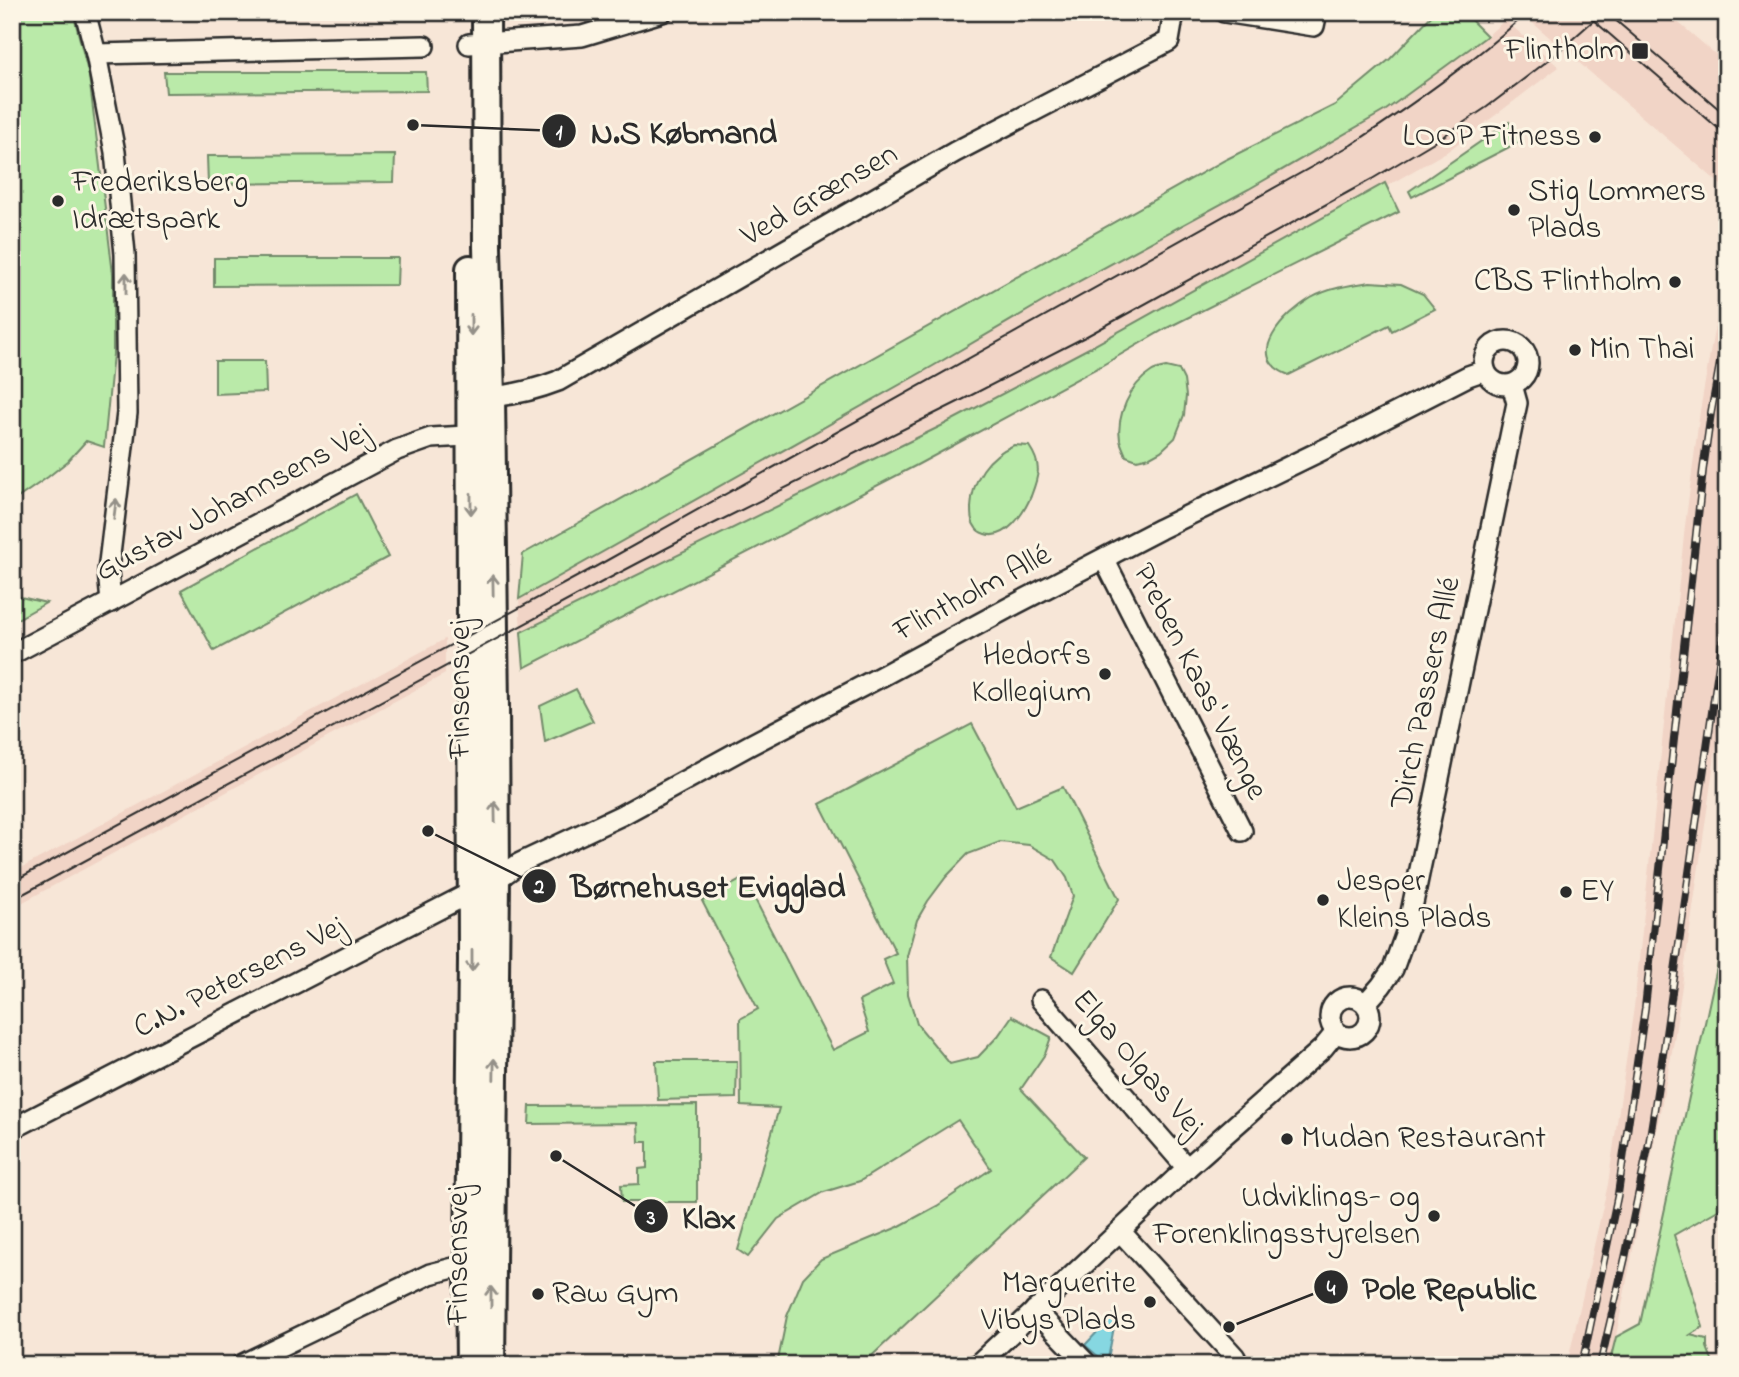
<svg xmlns="http://www.w3.org/2000/svg" width="1739" height="1377" font-family="'Indie Flower',sans-serif">
	<rect width="100%" height="100%" fill="#f7e6d7"/>
	<filter id="ink" filterUnits="userSpaceOnUse"><feTurbulence type="fractalNoise" baseFrequency=".0143" numOctaves="2"/><feDisplacementMap in="SourceGraphic" scale="14" xChannelSelector="R" yChannelSelector="G"/><feConvolveMatrix kernelMatrix="1 2 1 2 8 2 1 2 1" color-interpolation-filters="sRGB"/></filter>
	<g filter="url(#ink)">
		<g fill="#f1d4c6">
			<path d="M1520,12H1666L1727,64V190Z"/>
			<path d="M1505,20L1559,67L1448,151L1387,186L1399,212L1165,329L1101,366L1090,347L943,425L521,632L519,599L933,366L1061,291L1386,110L1487,36Z"/>
			<path d="M1727,274V671L1674,1041L1616,1336L1609,1365H1567L1608,1184L1634,1007L1685,526L1700,411L1713,336Z"/>
			<path d="M445,639V674L12,908V873Z"/>
		</g>
		<g fill="#baeaa9" stroke="#728a6a" stroke-width="2">
			<path d="M12,12H73L89,76L113,274V354L104,447L86,441L68,461L48,477L12,502Z"/>
			<path d="M1435,12H1463L1487,36L1386,110L1249,189L1061,291L933,366L519,599L523,554L1225,160L1335,105L1390,59Z"/>
			<path d="M164,72H426L427,91L166,93Z"/>
			<path d="M1509,122L1521,141L1412,197L1409,191Z"/>
			<path d="M395,155L394,182L208,184L207,156Z"/>
			<path d="M1385,183L1399,212L1165,329L1101,366L917,465L524,668L521,632L943,425L1091,347Z"/>
			<path d="M214,258H398L397,285L214,286Z"/>
			<path d="M1370,282L1401,284L1423,294L1435,309L1392,331L1389,325L1289,375C1241,357 1286,313 1311,298C1329,288 1350,285 1370,282Z"/>
			<path d="M215,361H265L266,392L215,394Z"/>
			<path d="M1166,367L1179,370L1184,380L1186,396L1184,415L1175,438L1161,451L1150,457L1137,460L1126,456C1124,450 1121,445 1120,440C1116,416 1130,385 1151,372C1155,369 1161,368 1166,367Z"/>
			<path d="M1014,445L1029,446C1042,465 1039,475 1031,496C1024,513 1006,541 985,534C982,533 977,531 976,528C971,522 971,515 971,508C972,479 988,456 1014,445Z"/>
			<path d="M356,494L388,557L214,651L181,590Z"/>
			<path d="M12,595L46,603L12,622Z"/>
			<path d="M576,689L593,721L545,742L540,706Z"/>
			<path d="M972,724L1016,807L1063,787L1119,899L1074,972L1051,957L1073,896L1067,878L1055,860L1029,845L1000,842L968,854L946,877L928,901L917,920L907,956L908,994L917,1024L950,1064L978,1057L998,1036L1012,1016L1051,1037L1045,1054L1021,1089L1084,1157L862,1365H777L787,1316L803,1278L821,1259L898,1227L937,1206L991,1169L958,1120L860,1181L824,1192L778,1219L748,1257L738,1250L779,1108L741,1106L740,1019L758,1009L702,901L744,878L833,1050L869,1032L859,1001L893,984L883,959L896,953L820,804Z"/>
			<path d="M1727,921V1205L1674,1235L1703,1327L1690,1335L1707,1339V1347L1714,1365H1609L1616,1337L1640,1324Z"/>
			<path d="M656,1061H737L736,1098L658,1100Z"/>
			<path d="M697,1105V1202H622L621,1185L639,1184V1169L647,1168V1142H639L638,1123L529,1124L530,1106Z"/>
		</g>
		<path fill="#86d7e1" stroke="#629298" stroke-width="2" d="M1117,1311L1107,1364L1085,1345Z"/>
		<g fill="none" stroke-linecap="round" stroke-linejoin="round">
			<defs>
				<g id="street">
					<path d="M85,12L96,54L115,152L125,254L127,413L108,571L111,602"/>
					<path d="M1224,12L1314,26L1317,12"/>
					<path d="M469,44L582,36L662,12"/>
					<path d="M96,54L424,46"/>
					<circle cx="1506" cy="363" r="22"/>
					<path d="M478,397C505,397 532,391 558,381L955,152L1169,41L1174,12"/>
					<path d="M1104,559L1242,831"/>
					<path d="M12,654L397,450L431,438L483,435"/>
					<circle cx="1350" cy="1017" r="20"/>
					<path d="M1041,1000L1187,1168"/>
					<path d="M1366,1003L1381,986L1393,969L1408,927L1517,403L1512,385"/>
					<path d="M12,1129L472,892L496,880L520,863L622,815L750,745L882,676L1010,607L1160,529L1335,444L1468,376L1485,370"/>
					<path d="M1120,1231L1235,1357L1227,1365"/>
					<path d="M1035,1310L1088,1365"/>
					<path d="M241,1365L430,1274L469,1264H480"/>
					<path d="M977,1365L1187,1168L1323,1048L1336,1032"/>
				</g>
				<g id="secondary">
					<path d="M486,12L487,247L491,397L495,707L496,880L491,1365"/>
					<path d="M470,1365L469,1264L472,960L470,269"/>
				</g>
			</defs>
			<use href="#street" stroke="#2b2b2b" stroke-width="24"/>
			<use href="#secondary" stroke="#2b2b2b" stroke-width="32"/>
			<use href="#street" stroke="#fcf5e5" stroke-width="19"/>
			<use href="#secondary" stroke="#fcf5e5" stroke-width="26"/>
			<g stroke="#2b2b2b" stroke-width="2">
				<path d="M1584,12L1727,136"/>
				<path d="M1606,12L1727,116"/>
				<path d="M12,882L595,567L1351,145C1413,104 1473,62 1528,12"/>
				<path d="M12,900L604,581L705,528L960,401L1085,337L1372,179L1439,139L1487,107L1550,59L1603,12"/>
			</g>
			<defs>
				<g id="rail">
					<path d="M1582,1365L1618,1194L1645,1008L1703,470L1711,413L1727,324"/>
					<path d="M1600,1365L1625,1258L1649,1143L1665,1041L1727,607"/>
				</g>
			</defs>
			<use href="#rail" stroke="#2b2b2b" stroke-width="8"/>
			<use href="#rail" stroke="#fcf5e5" stroke-width="5" stroke-dasharray="16" stroke-linecap="butt"/>
		</g>
		<defs><path id="oneway-shaft" d="M-6 0H5M1.5-3L5.5 0L1.5 3" fill="none" stroke-width="1.6" stroke-linecap="round" stroke-linejoin="round" transform="scale(1.75)"/></defs>
		<g stroke="#949088">
			<use href="#oneway-shaft" transform="translate(126 283) rotate(-90)"/>
			<use href="#oneway-shaft" transform="translate(471 325) rotate(90)"/>
			<use href="#oneway-shaft" transform="translate(471 504) rotate(90)"/>
			<use href="#oneway-shaft" transform="translate(115 509) rotate(-83)"/>
			<use href="#oneway-shaft" transform="translate(493 585) rotate(-91)"/>
			<use href="#oneway-shaft" transform="translate(495 812) rotate(-91)"/>
			<use href="#oneway-shaft" transform="translate(472 961) rotate(90)"/>
			<use href="#oneway-shaft" transform="translate(494 1069) rotate(-89)"/>
			<use href="#oneway-shaft" transform="translate(491 1297) rotate(-90)"/>
		</g>
	</g>
	<g fill="#2b2b2b" stroke="#fcf5e5" stroke-width="2.5">
		<rect x="1631" y="42" width="18" height="18" rx="3.5"/>
		<circle cx="1595" cy="137" r="7"/>
		<circle cx="58" cy="201" r="7"/>
		<circle cx="1514" cy="210" r="7"/>
		<circle cx="1675" cy="282" r="7"/>
		<circle cx="1575" cy="350" r="7"/>
		<circle cx="1105" cy="674" r="7"/>
		<circle cx="1566" cy="892" r="7"/>
		<circle cx="1323" cy="900" r="7"/>
		<circle cx="1287" cy="1139" r="7"/>
		<circle cx="1434" cy="1216" r="7"/>
		<circle cx="538" cy="1294" r="7"/>
		<circle cx="1150" cy="1302" r="7"/>
	</g>
	<g text-anchor="middle" dominant-baseline="central" stroke-width="6" stroke-linejoin="round" paint-order="stroke">
		<g font-size="32" fill="#2b2b2b" stroke="#fcf5e5" text-anchor="start">
			<text x="1624" y="51" text-anchor="end">Flintholm</text>
			<text x="1581" y="137" text-anchor="end">LOOP Fitness</text>
			<text x="72" y="183">Frederiksberg<tspan x="72" dy="37">Idrætspark</tspan></text>
			<text x="1528" y="192">Stig Lommers<tspan x="1528" dy="37">Plads</tspan></text>
			<text x="1661" y="282" text-anchor="end">CBS Flintholm</text>
			<text x="1589" y="350">Min Thai</text>
			<text x="1091" y="656" text-anchor="end">Hedorfs<tspan x="1091" dy="37">Kollegium</tspan></text>
			<text x="1337" y="882">Jesper<tspan x="1337" dy="37">Kleins Plads</tspan></text>
			<text x="1580" y="892">EY</text>
			<text x="1301" y="1139">Mudan Restaurant</text>
			<text x="1420" y="1198" text-anchor="end">Udviklings- og<tspan x="1420" dy="37">Forenklingsstyrelsen</tspan></text>
			<text x="1136" y="1284" text-anchor="end">Marguerite<tspan x="1136" dy="37">Vibys Plads</tspan></text>
			<text x="552" y="1294">Raw Gym</text>
		</g>
		<g font-size="32" fill="#2b2b2b" stroke="#fcf5e5">
			<text transform="translate(820 196) rotate(-30)">Ved Grænsen</text>
			<text transform="translate(233 503) rotate(-28)">Gustav Johannsens Vej</text>
			<text transform="translate(973 594) rotate(-28)">Flintholm Allé</text>
			<text transform="translate(1199 682) rotate(63)">Preben Kaas' Vænge</text>
			<text transform="translate(461 689) rotate(-90)">Finsensvej</text>
			<text transform="translate(1427 693) rotate(-78)">Dirch Passers Allé</text>
			<text transform="translate(240 978) rotate(-27)">C.N. Petersens Vej</text>
			<text transform="translate(1137 1064) rotate(49)">Elga Olgas Vej</text>
			<text transform="translate(459 1255) rotate(-90)">Finsensvej</text>
		</g>
	</g>
	<path fill="none" stroke="#2b2b2b" stroke-width="2.5" d="M413 125L559 131M428 831L539 886M556 1156L651 1216M1229 1327L1331 1287"/>
	<g fill="#2b2b2b" stroke="#fcf5e5" stroke-width="2.5">
		<circle cx="413" cy="125" r="7"/>
		<circle cx="428" cy="831" r="7"/>
		<circle cx="556" cy="1156" r="7"/>
		<circle cx="1229" cy="1327" r="7"/>
		<circle cx="559" cy="131" r="18"/>
		<circle cx="539" cy="886" r="18"/>
		<circle cx="651" cy="1216" r="18"/>
		<circle cx="1331" cy="1287" r="18"/>
	</g>
	<g font-size="21" text-anchor="middle" font-weight="bold" fill="#fff">
		<text x="559" y="139">1</text>
		<text x="539" y="893">2</text>
		<text x="651" y="1224">3</text>
		<text x="1331" y="1295">4</text>
	</g>
	<g font-size="33" text-anchor="middle" font-weight="bold" fill="#2b2b2b" stroke="#fcf5e5" stroke-width="6" stroke-linejoin="round" paint-order="stroke">
		<text x="684" y="143">N.S Købmand</text>
		<text x="708" y="897">Børnehuset Evigglad</text>
		<text x="709" y="1228">Klax</text>
		<text x="1449" y="1299">Pole Republic</text>
	</g>
	<rect width="1739" height="1377" fill="none" stroke="#fcf5e5" stroke-width="42"/>
	<rect x="21" y="21" width="1697" height="1335" fill="none" stroke="#2b2b2b" stroke-width="2.5" filter="url(#ink)"/>
</svg>
